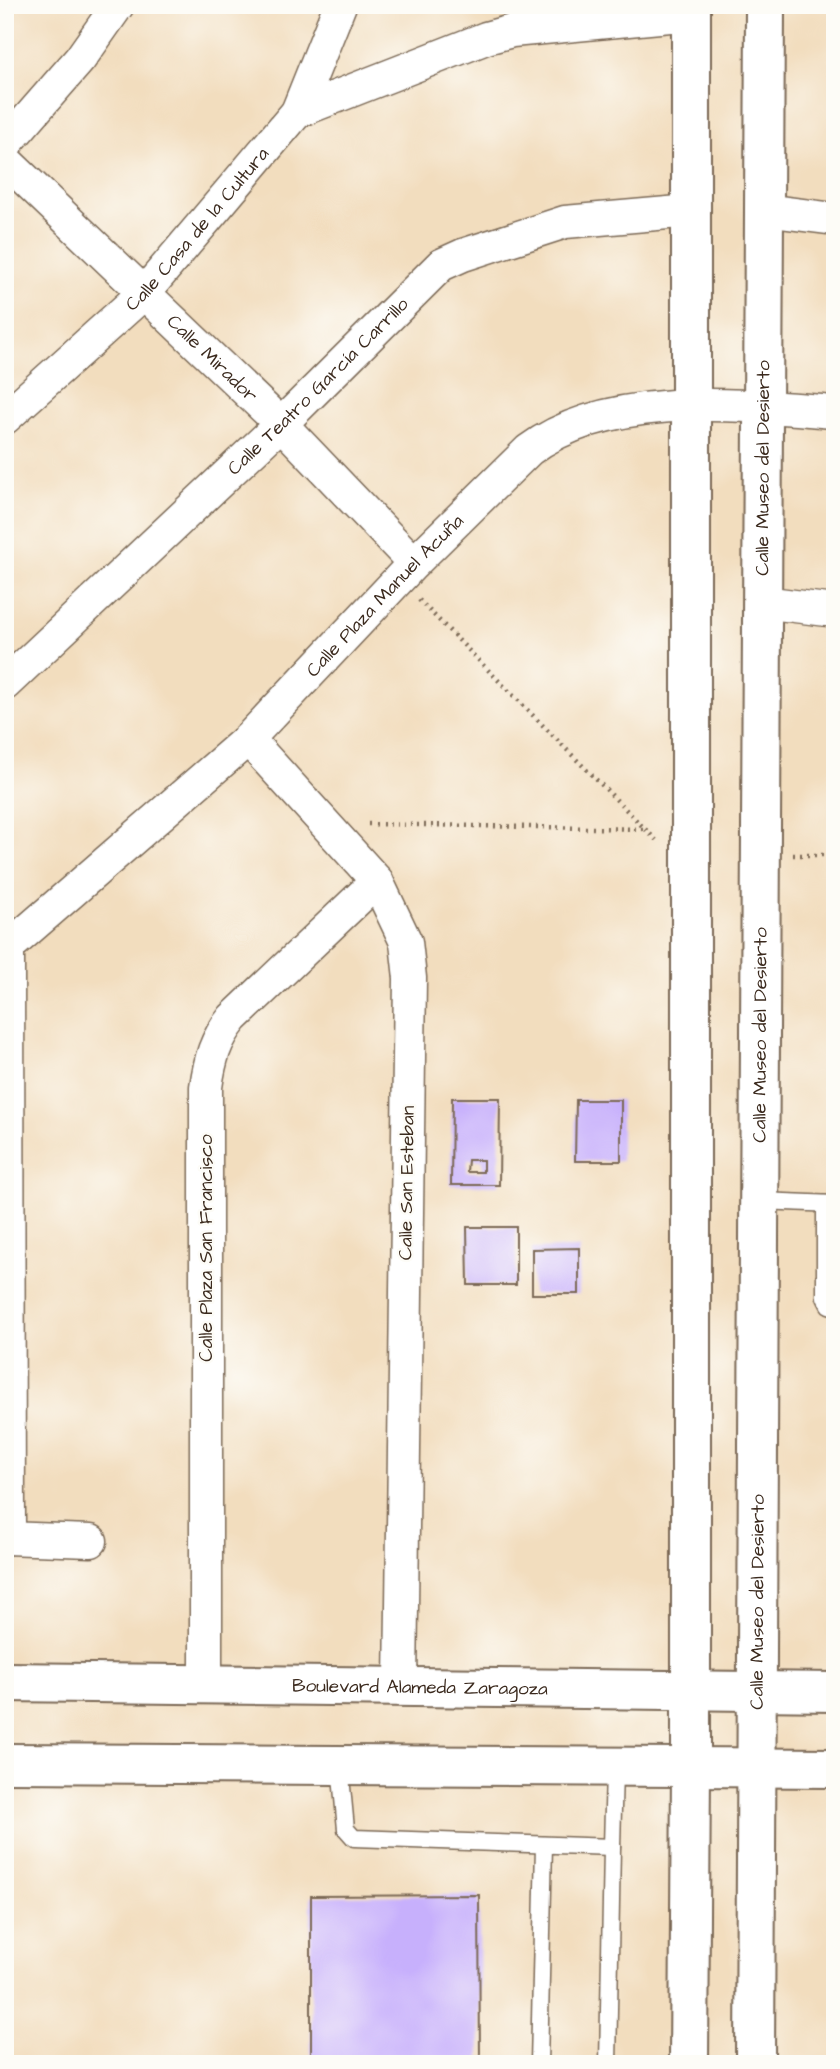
<svg xmlns="http://www.w3.org/2000/svg" width="840" height="2069" font-family="'Architects Daughter',sans-serif">
	<rect width="100%" height="100%" fill="#fdfcf7"/>
	<filter id="ink" filterUnits="userSpaceOnUse"><feTurbulence type="fractalNoise" baseFrequency=".0143" numOctaves="2"/><feDisplacementMap in="SourceGraphic" scale="14" xChannelSelector="R" yChannelSelector="G"/><feConvolveMatrix kernelMatrix="1 2 1 2 8 2 1 2 1" color-interpolation-filters="sRGB"/></filter>
	<filter id="wash" filterUnits="userSpaceOnUse"><feTurbulence type="fractalNoise" baseFrequency=".00686" numOctaves="4" result="noise"/><feDisplacementMap in="SourceGraphic" scale="28" xChannelSelector="R" yChannelSelector="G"/><feGaussianBlur stdDeviation="1.57" result="paint"/><feColorMatrix in="noise" values="0 0 0 0 0 0 0 0 0 0 0 0 0 0 0 0 0 1.4 0 .05"/><feComposite in="paint" operator="in"/></filter>
	<g filter="url(#wash)">
		<rect width="100%" height="100%" fill="#f2ddbe"/>
		<g id="blocks">
			<g fill="#c7b0fc" fill-rule="evenodd">
				<path d="M452,1098H500L499,1185H451ZM468,1160H483V1172H467Z"/>
				<path d="M576,1100H621V1161H575Z"/>
				<path d="M467,1227H516V1285H468Z"/>
				<path d="M579,1248V1294H532V1249Z"/>
				<path d="M479,1895L480,2064H311V1896Z"/>
			</g>
		</g>
	</g>
	<g filter="url(#ink)">
		<use href="#blocks" fill-opacity="0" stroke="#7b6956" stroke-width="2"/>
		<g fill="none" stroke-linecap="round" stroke-linejoin="round">
			<defs>
				<g id="service">
					<path d="M760,1201L835,1204"/>
					<path d="M825,1204V1297L829,1305L835,1307"/>
					<path d="M340,1766L346,1829L354,1838L612,1847L614,1769"/>
					<path d="M539,2064L544,1845"/>
					<path d="M608,2064L612,1847"/>
				</g>
				<g id="minor">
					<path d="M297,112L486,38L512,31L691,14"/>
					<path d="M5,145L80,59L118,5"/>
					<path id="s1" d="M5,160L281,424L414,563"/>
					<path d="M764,210L835,219"/>
					<path id="s2" d="M5,418L144,293L297,112L340,5"/>
					<path d="M762,602L835,611"/>
					<path id="s3" d="M5,684L281,424L441,265L463,255L565,222L691,211"/>
					<path d="M248,739L377,881L406,942L410,978L401,1685"/>
					<path id="s4" d="M5,950L248,739L414,563L529,450C609,390 740,405 835,412"/>
					<path d="M8,950L9,1538"/>
					<path d="M5,1538L91,1541"/>
					<path d="M206,1684V1087C210,1059 215,1040 233,1018L377,881"/>
				</g>
				<g id="tertiary">
					<path id="s5" d="M5,1682L835,1692"/>
					<path d="M5,1763L835,1768"/>
					<path d="M689,2064L691,1769V5"/>
					<path id="s6" d="M755,2064L765,5"/>
				</g>
			</defs>
			<use href="#service" stroke="#7b6956" stroke-width="19"/>
			<use href="#minor" stroke="#7b6956" stroke-width="35"/>
			<use href="#tertiary" stroke="#7b6956" stroke-width="42"/>
			<g stroke="#7b6956" stroke-width="4.5" stroke-dasharray="2 5" stroke-linecap="butt">
				<path d="M419,600L656,840"/>
				<path d="M368,824L646,829"/>
				<path d="M793,855H835"/>
			</g>
			<use href="#service" stroke="#fff" stroke-width="16"/>
			<use href="#minor" stroke="#fff" stroke-width="32"/>
			<use href="#tertiary" stroke="#fff" stroke-width="38"/>
		</g>
	</g>
	<g text-anchor="middle" dominant-baseline="central" stroke-width="5" stroke-linejoin="round" paint-order="stroke">
		<g font-size="19" fill="#3b2a1e" stroke="#fdfcf7">
			<text stroke="none"><textPath href="#s2" startOffset="270">Calle Casa de la Cultura</textPath></text>
			<text stroke="none"><textPath href="#s1" startOffset="287">Calle Mirador</textPath></text>
			<text stroke="none"><textPath href="#s3" startOffset="432">Calle Teatro García Carrillo</textPath></text>
			<text stroke="none"><textPath href="#s6" startOffset="1596">Calle Museo del Desierto</textPath></text>
			<text stroke="none"><textPath href="#s4" startOffset="520">Calle Plaza Manuel Acuña</textPath></text>
			<text stroke="none"><textPath href="#s6" startOffset="1029">Calle Museo del Desierto</textPath></text>
			<text transform="translate(407 1183) rotate(-89)">Calle San Esteban</text>
			<text transform="translate(206 1248) rotate(-90)">Calle Plaza San Francisco</text>
			<text stroke="none"><textPath href="#s6" startOffset="462">Calle Museo del Desierto</textPath></text>
			<text stroke="none"><textPath href="#s5" startOffset="415">Boulevard Alameda Zaragoza</textPath></text>
		</g>
	</g>
	<rect width="840" height="2069" fill="none" stroke="#fdfcf7" stroke-width="28"/>
</svg>
